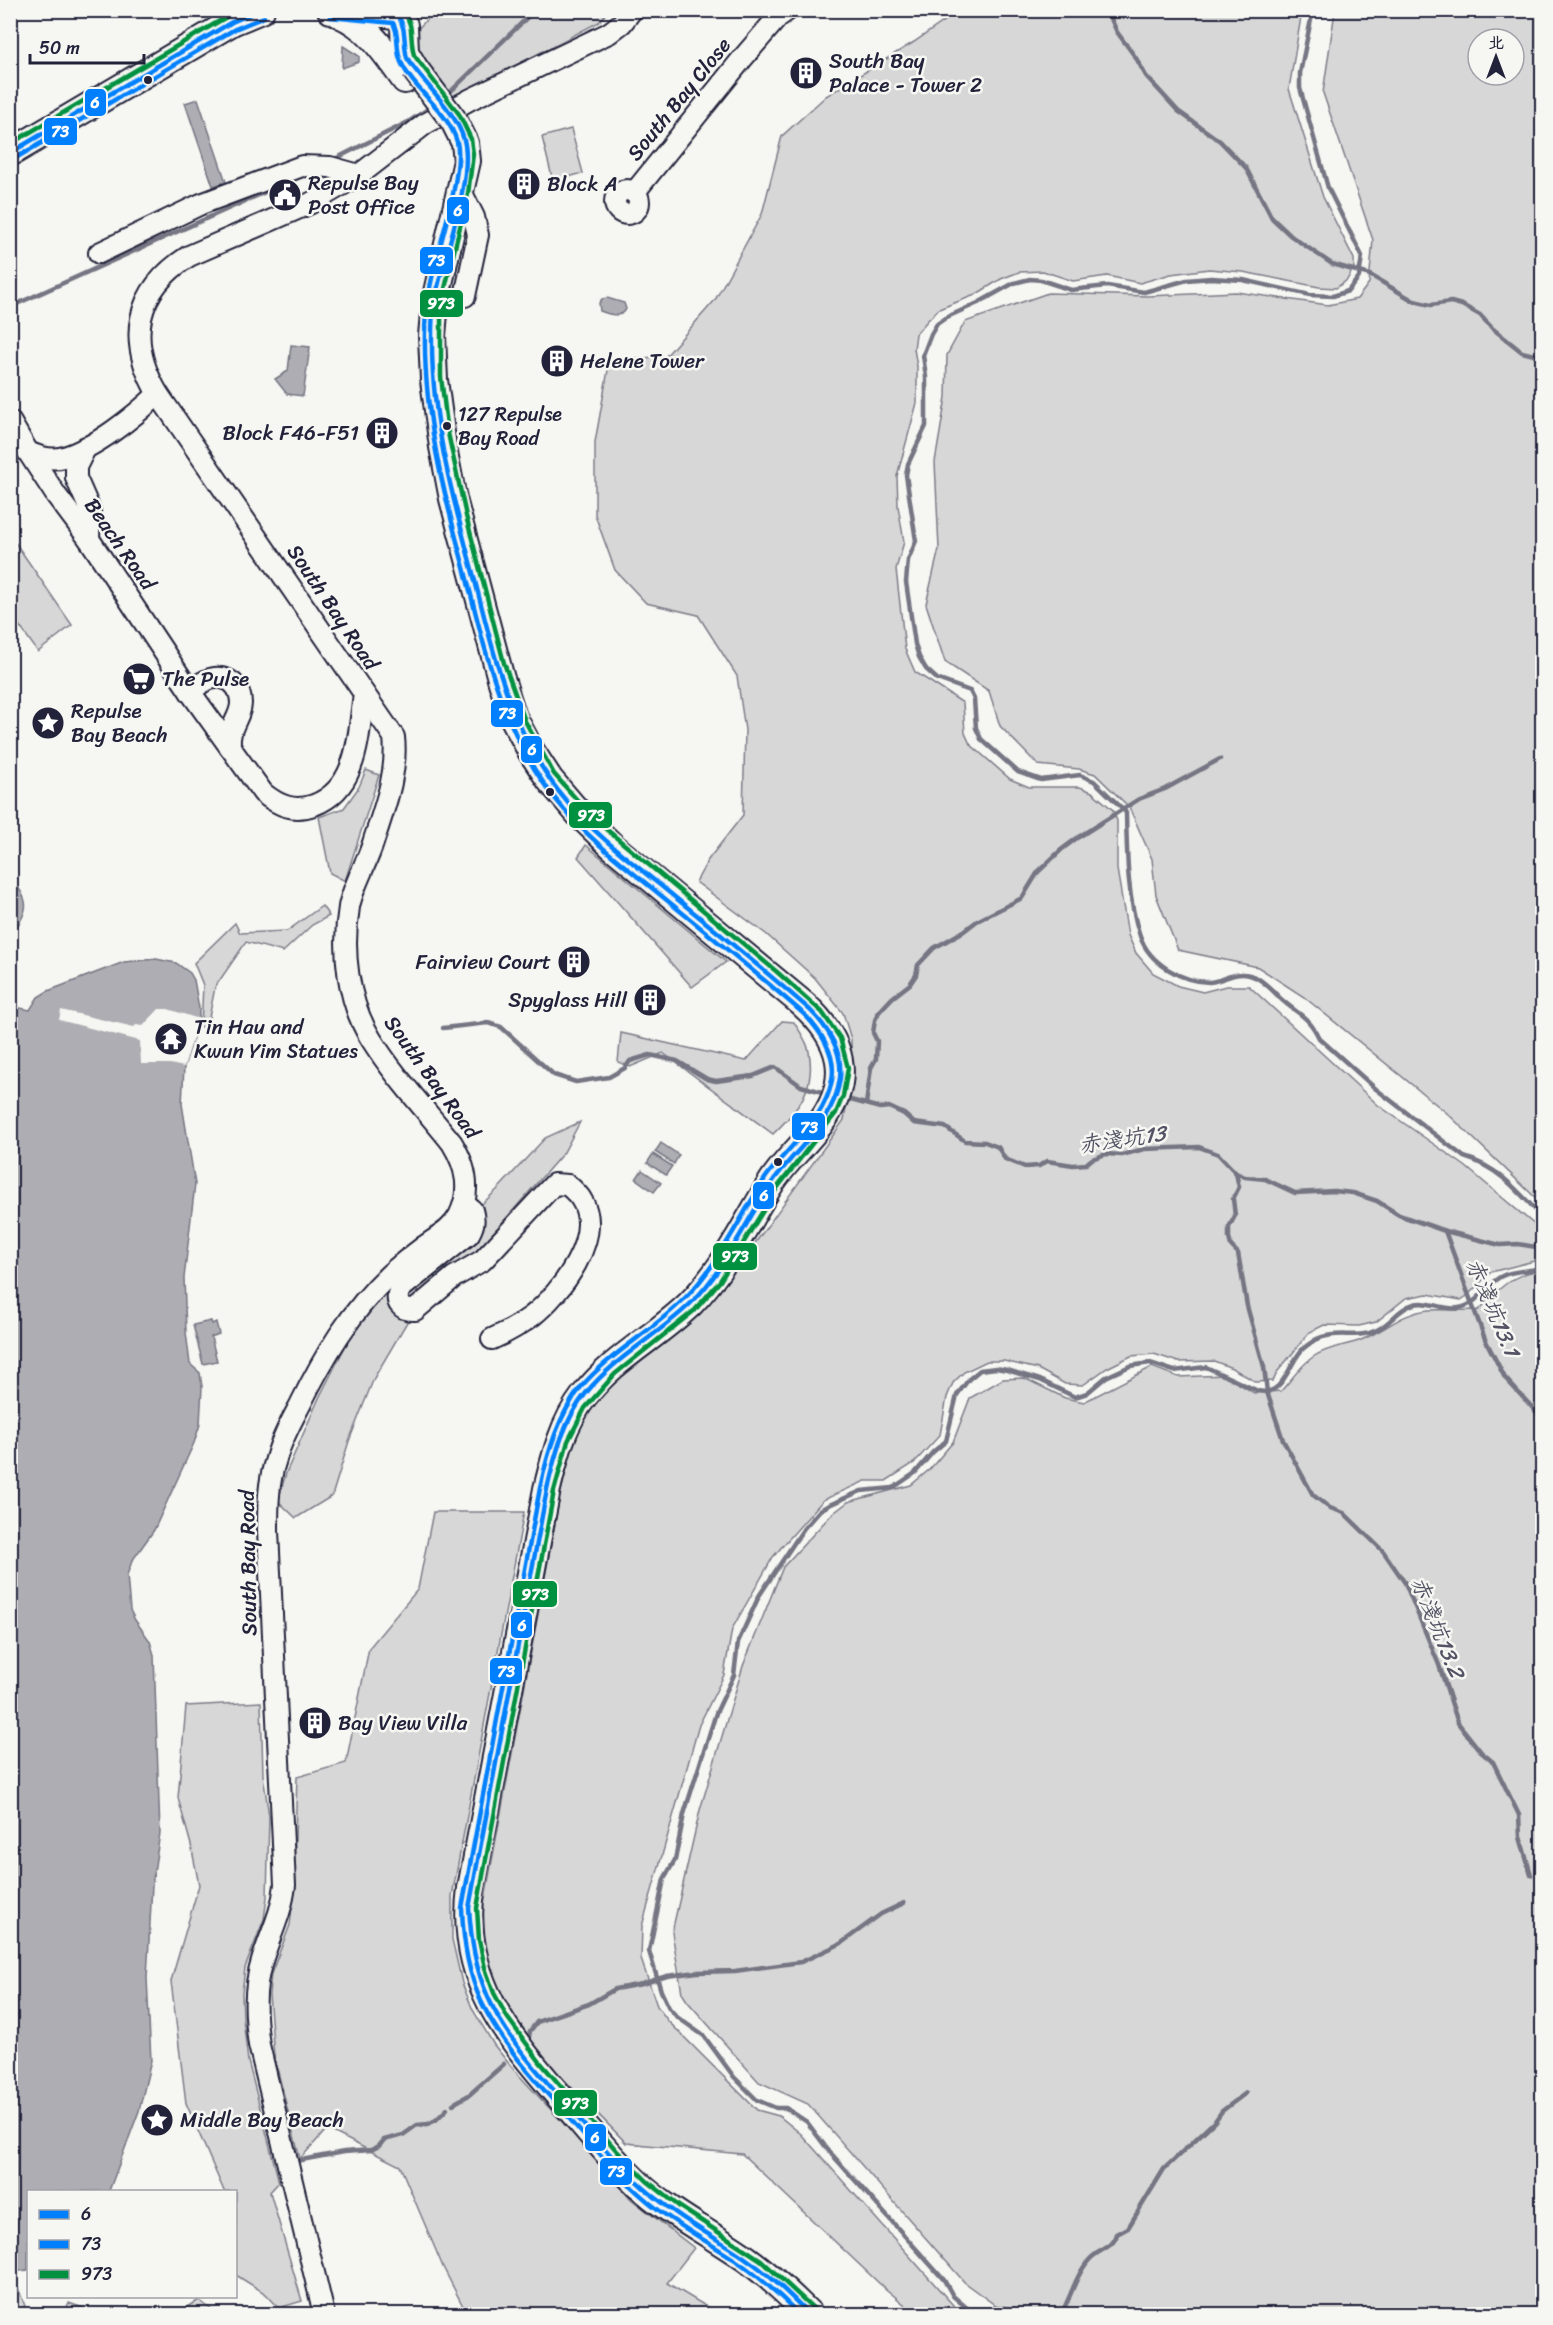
<svg xmlns="http://www.w3.org/2000/svg" width="1553" height="2325" font-family="Sriracha,'LXGW WenKai TC',sans-serif">
	<rect width="100%" height="100%" fill="#f6f6f2"/>
	<filter id="ink" filterUnits="userSpaceOnUse"><feTurbulence type="fractalNoise" baseFrequency=".0167" numOctaves="2"/><feDisplacementMap in="SourceGraphic" scale="12" xChannelSelector="R" yChannelSelector="G"/><feConvolveMatrix kernelMatrix="1 2 1 2 8 2 1 2 1" color-interpolation-filters="sRGB"/></filter>
	<g filter="url(#ink)">
		<g fill="#d7d7d7" stroke="#7c7c89" stroke-width="1.5" fill-rule="evenodd">
			<path d="M435,11H608L599,22L453,98L408,39Z"/>
			<path d="M959,11H1302L1289,89L1323,197L1354,259V267L1347,280L1336,288L1319,287L1243,272L1209,269L1171,274L1140,283L1107,276L1073,281L1043,271L1019,272L1001,279L975,295L939,309L927,321L916,334L914,349L917,366V403L897,476L898,506L904,542L896,569L905,649L915,672L963,703L965,733L970,744L1010,779L1029,787H1080L1092,792L1113,810L1117,821V869L1128,935L1136,953L1153,973L1178,986L1203,992L1226,986H1249L1378,1105L1465,1166L1542,1231V1259L1491,1272L1467,1296L1461,1300L1427,1294L1406,1298L1376,1322L1359,1326L1324,1325L1310,1332L1278,1371L1273,1381L1256,1382L1232,1368L1214,1361L1178,1362L1154,1354L1131,1356L1107,1368L1083,1385L1065,1384L1038,1369L1004,1361H987L964,1372L953,1383L947,1397L940,1435L914,1463L886,1481H865L823,1500L773,1557L732,1629L724,1675L699,1725L642,1926L641,1959L657,2006L668,2021L757,2110L779,2116L801,2134L961,2314H916L881,2285L742,2154L626,2143C583,2097 520,2043 496,1985C486,1961 483,1934 483,1909L561,1491L574,1441L592,1408L615,1382L673,1336L707,1306L735,1271L844,1120L852,1076L851,1039L843,1013L815,978L766,934L696,882L708,860L743,815L745,730L737,676L698,615L646,603L615,570L595,515V442L610,359L665,357L715,300L762,214L782,136L826,96L914,42Z"/>
			<path d="M1335,11H1542V1204L1448,1114L1304,997L1258,967L1178,950L1156,895L1152,859L1129,807L1095,774L1079,769L1038,765L1000,726L989,691L945,662L926,604L939,549L935,462L946,397L947,355L965,322L1048,293L1148,296L1236,292L1328,305L1357,299L1369,283L1373,240L1323,93ZM1478,39H1514V75H1478Z"/>
			<path d="M571,129L583,173L553,181L542,137Z"/>
			<path d="M10,535L72,625L38,652L11,614Z"/>
			<path d="M366,770L379,775L345,881L330,873L319,817L344,808L359,787Z"/>
			<path d="M586,845L726,962L692,987L578,857Z"/>
			<path d="M322,906L329,916L312,925L283,952L246,942L215,987L207,1028L201,1027L203,985L194,963L235,923L240,933L287,931Z"/>
			<path d="M782,1021L794,1022C799,1031 808,1042 809,1052C816,1089 798,1110 773,1134L663,1053L630,1067L618,1062L621,1033L746,1061Z"/>
			<path d="M580,1122L564,1152L481,1247L414,1310L374,1378L349,1441L332,1496L296,1518L278,1501L286,1473L319,1398L350,1337L391,1279L452,1232L499,1188L545,1138Z"/>
			<path d="M1542,1270V2314H1046L995,2305L966,2284L808,2104L759,2082L687,2001L682,1993L672,1932L700,1810L743,1666L783,1567L831,1515L848,1502L911,1485L930,1469L953,1442L970,1398L1003,1379L1024,1378L1065,1398L1084,1402L1152,1367L1178,1377L1225,1375L1254,1393L1281,1391C1291,1380 1301,1365 1313,1357C1327,1347 1346,1346 1361,1340C1384,1331 1402,1313 1428,1310C1445,1309 1462,1311 1479,1310C1498,1289 1513,1273 1542,1270Z"/>
			<path d="M433,1512H524L452,1896V1939L462,1983L473,2010L494,2045L514,2070L604,2167L631,2199L694,2248L667,2283L719,2314H467L443,2267L400,2166L327,2129L300,2159L274,2056L269,1994L271,1974L290,1925L293,1899L297,1777L346,1763L369,1648L418,1589Z"/>
			<path d="M261,1702L263,1775L269,1816L267,1897L264,1919L245,1968L242,1993L243,2019L248,2061L279,2182L270,2192L302,2301L279,2308L266,2294L236,2275V2192L224,2191L186,2103L171,1981L199,1885L191,1845L178,1798L186,1706Z"/>
			<path d="M10,2281L18,2288L25,2306L15,2314H11Z"/>
			<path d="M199,2300L217,2314H177Z"/>
			<path d="M69,2303L97,2313L100,2314H61Z"/>
		</g>
		<g fill="#adadb3" stroke="#757583" stroke-width="1.5">
			<path d="M343,46L359,56V62L342,68Z"/>
			<path d="M198,99L226,182L213,186L185,103Z"/>
			<path d="M607,298L624,303L626,309C622,319 608,314 600,311L599,303L602,299Z"/>
			<path d="M291,345L310,347L303,396L287,394L275,379L288,371Z"/>
			<path d="M10,875C31,906 30,905 11,937Z"/>
			<path d="M156,959L176,963L190,973L194,980L199,1008V1019L184,1067L182,1104L195,1184L184,1278L186,1332L190,1364L200,1373L202,1387L200,1424L194,1443L154,1530L132,1561L127,1575L130,1610L135,1620L150,1641L154,1655L160,1833L152,1885L147,1978L151,2061L139,2111L109,2191L28,2192V2270L11,2272L10,1006L30,1010L38,997L48,991L124,962Z"/>
			<path d="M661,1143L679,1155L674,1164L655,1152Z"/>
			<path d="M653,1154L672,1166L666,1175L647,1163Z"/>
			<path d="M642,1170L661,1183L654,1192L636,1179Z"/>
			<path d="M211,1321L212,1324L216,1322L219,1334L211,1337L217,1361L203,1364L193,1325Z"/>
		</g>
		<path fill="#f6f6f2" d="M159,1009H168L199,1019L184,1067L170,1064H141L140,1041L59,1020L61,1010L134,1027L136,1025L143,1026Z"/>
		<g fill="none" stroke-linecap="round" stroke-linejoin="round">
			<g stroke="#757583" stroke-width="4.5">
				<path d="M1107,10L1117,32L1136,58L1146,76L1178,111L1220,141L1246,168L1272,218L1291,236L1332,264L1370,275L1414,301L1431,305L1451,302L1462,305L1480,315L1492,328L1522,352L1542,357"/>
				<path d="M1313,10L1300,73V88L1328,188L1362,256L1359,277L1348,291L1333,296L1310,295L1243,280L1211,278L1187,280L1144,292L1107,286L1071,290L1041,280L1030,279L1014,283L978,303L947,317L937,324L931,334L923,355L926,377V426L908,464L906,475L916,541L908,560L906,582L915,644L919,657L926,669L937,679L970,691L974,699L976,728L981,739L1018,772L1041,780L1080,775L1094,781L1124,810L1126,813C1127,854 1127,897 1140,936C1149,963 1182,982 1209,982C1217,982 1223,978 1231,976C1253,968 1267,985 1281,999C1297,1014 1308,1015 1319,1038L1376,1089L1464,1157C1499,1167 1519,1192 1542,1217"/>
				<path d="M446,96L535,10"/>
				<path d="M331,161L408,122L432,106"/>
				<path d="M10,307L294,179"/>
				<path d="M443,1028L488,1023L501,1027L554,1075L576,1082L609,1077L625,1068L630,1061L650,1055L677,1061L707,1079L716,1081L753,1076L775,1067L801,1086L826,1093"/>
				<path d="M847,1099L880,1108L889,1107L904,1114L914,1123L945,1127L965,1141L985,1142L998,1147L1005,1159L1025,1167L1039,1166L1047,1161L1073,1165L1086,1164L1092,1159L1106,1154L1122,1155L1144,1149L1199,1147L1218,1154L1236,1173L1245,1177L1265,1179L1295,1193L1334,1191L1353,1193L1377,1201L1399,1215L1445,1231L1500,1245L1518,1244L1542,1248"/>
				<path d="M866,1104L871,1068L876,1059L877,1041L873,1033L875,1020L879,1012L892,998L910,984L916,975L918,965L934,948L964,931L977,921L1022,898L1038,872L1061,850L1077,838L1139,799L1165,789L1220,759"/>
				<path d="M1236,1173L1239,1187L1233,1199L1235,1216L1229,1227V1238L1231,1246L1238,1253L1247,1306L1264,1367L1267,1392L1283,1440L1313,1495L1330,1508L1344,1513L1383,1551L1405,1583L1439,1665L1458,1723L1481,1752L1493,1762L1519,1815L1520,1837L1531,1875"/>
				<path d="M1445,1231L1485,1339L1505,1378L1542,1418"/>
				<path d="M528,2043L530,2031L537,2022L589,2004L615,1989L642,1984L667,1976L697,1972L735,1971L801,1962L840,1944L881,1914L904,1903"/>
				<path d="M453,2104L469,2095L504,2064"/>
				<path d="M296,2161L344,2152L371,2150L379,2146L384,2140L403,2135L417,2125L428,2124L436,2120L447,2109"/>
				<path d="M974,2314L953,2296L944,2280L828,2150L807,2122L786,2108H776L757,2100L734,2077L704,2036L677,2017L669,2008L661,1991L649,1951L664,1879L675,1860L684,1814L716,1713L734,1675L738,1642L759,1596L804,1528L820,1510L829,1505L861,1491L893,1488L915,1473L933,1452L946,1441L957,1395L969,1379L980,1370L996,1368L1007,1370L1040,1380L1075,1397L1087,1393L1106,1377L1130,1366L1150,1363L1174,1371L1206,1367L1258,1391C1283,1397 1288,1366 1301,1351C1304,1347 1311,1343 1315,1340C1335,1329 1358,1340 1377,1330C1391,1323 1399,1308 1414,1304C1430,1300 1444,1311 1459,1308C1479,1305 1486,1283 1502,1276C1514,1270 1530,1271 1542,1268"/>
				<path d="M1061,2314C1071,2297 1076,2274 1090,2259C1099,2249 1114,2248 1117,2234L1128,2228L1164,2169L1215,2121L1222,2111L1246,2093"/>
			</g>
			<defs>
				<g id="minor">
					<circle cx="627" cy="202" r="12"/>
					<path d="M461,191L474,217L478,235L465,296"/>
					<path d="M634,193L742,59L778,17L788,10"/>
					<path d="M99,253L201,204L302,166L330,167L359,175"/>
					<path d="M10,421L28,452L56,495L89,539L191,693L263,793C279,806 294,812 314,805C359,788 358,735 364,694"/>
					<path d="M86,447L76,467V478L90,510L89,539"/>
					<path d="M28,452C39,457 52,461 64,457C95,448 135,416 158,394"/>
					<path d="M191,693C208,670 240,673 241,703C241,718 228,725 230,747"/>
					<path d="M464,1204L472,1210C475,1220 474,1225 469,1234L400,1289C394,1302 401,1311 415,1310L454,1277L483,1260L554,1184L568,1185C572,1189 578,1194 581,1199C605,1236 561,1293 532,1316C520,1325 506,1333 492,1339"/>
					<path d="M324,2314L259,2045C255,2017 253,1989 262,1961C270,1935 282,1913 285,1885L268,1531C268,1507 268,1482 276,1459C281,1440 291,1422 300,1405C324,1356 350,1312 390,1274C400,1265 411,1256 422,1248C435,1238 451,1231 459,1216C472,1190 466,1166 452,1143C425,1109 394,1076 371,1039C347,1001 342,949 349,907C352,888 367,863 373,843C384,808 398,774 394,737L158,394C126,340 135,290 189,256L311,203L359,175L425,124L471,99L609,33L622,23L632,10"/>
				</g>
				<g id="major">
					<path d="M331,10L362,14H388L398,16L404,25L405,52L415,69"/>
					<path d="M339,14C370,27 386,54 405,80"/>
					<path d="M454,121L465,143L467,161L435,301L432,336L434,380L443,447L453,499L501,679L513,717L531,751L550,780L580,815L612,846L803,1004C842,1039 854,1078 820,1124C805,1144 785,1161 771,1183C744,1226 726,1267 690,1304C656,1337 613,1358 584,1396C563,1423 555,1456 547,1489L471,1888C458,1985 514,2043 572,2111C598,2141 622,2172 653,2197C683,2220 717,2238 748,2260C770,2276 790,2295 809,2314"/>
					<path d="M10,153L232,22L261,10"/>
				</g>
			</defs>
			<use href="#minor" stroke="#22223b" stroke-width="24"/>
			<use href="#major" stroke="#22223b" stroke-width="30"/>
			<use href="#minor" stroke="#f6f6f2" stroke-width="20"/>
			<use href="#major" stroke="#f6f6f2" stroke-width="26"/>
			<defs>
				<path id="major-bridge" d="M415,69L454,121"/>
			</defs>
			<use href="#major-bridge" stroke="#22223b" stroke-width="30" stroke-linecap="butt"/>
			<use href="#major-bridge" stroke="#f6f6f2" stroke-width="26"/>
			<defs>
				<g id="bus-1">
					<path d="M335,10L398,16C407,29 403,43 407,58C424,85 455,109 464,140C474,177 443,259 435,299C432,311 432,325 432,338C431,418 452,496 473,573C494,655 512,738 568,803C595,834 628,859 660,885C710,926 761,967 810,1010C828,1028 843,1051 840,1078C835,1121 794,1150 771,1184C744,1224 725,1270 690,1304C657,1336 615,1357 586,1393C564,1420 555,1455 547,1489L469,1908C471,1939 475,1968 488,1997C507,2040 541,2075 571,2110C600,2143 628,2178 664,2204C690,2225 720,2240 748,2260C770,2275 790,2295 809,2314"/>
					<path d="M10,153L232,22L260,10"/>
				</g>
				<g id="bus-2">
					<path d="M330,17L393,23C400,34 395,49 401,62C414,91 448,110 457,142C460,155 457,170 455,183C447,232 426,280 425,330C423,414 444,495 466,575C487,658 505,742 563,808C590,840 625,866 658,893C707,933 757,973 805,1015C822,1033 837,1055 832,1080C825,1120 788,1146 766,1177C739,1218 720,1263 685,1298C653,1331 611,1352 581,1387C558,1416 548,1452 540,1488L462,1908C463,1940 467,1971 481,2001C502,2045 536,2081 568,2117C597,2151 625,2185 660,2211C687,2231 717,2247 744,2266C764,2281 782,2297 799,2314"/>
					<path d="M14,159L235,29L264,17"/>
				</g>
				<g id="bus-3">
					<path d="M403,10C415,27 409,36 414,55L459,114L471,139L473,154L468,194L441,305V377L448,433L466,516L504,663L525,721L554,774L594,819L777,972L822,1012L840,1038L848,1068L843,1096L836,1113L777,1188L720,1281L695,1310L615,1374L585,1408L568,1441L554,1491L477,1908L479,1940L485,1968L494,1993L507,2017L540,2062L617,2151L647,2181L680,2207L761,2260L814,2309"/>
					<path d="M10,144L228,16L240,10"/>
				</g>
			</defs>
			<use href="#bus-1" stroke="#f6f6f2" stroke-width="9"/>
			<use href="#bus-2" stroke="#f6f6f2" stroke-width="9"/>
			<use href="#bus-3" stroke="#f6f6f2" stroke-width="9"/>
			<use href="#bus-1" stroke="#0080ff" stroke-width="4.5"/>
			<use href="#bus-2" stroke="#0080ff" stroke-width="4.5"/>
			<use href="#bus-3" stroke="#009140" stroke-width="4.5"/>
		</g>
	</g>
	<defs>
		<symbol id="building-disc" viewBox="-11 -11 22 22"><circle r="9.5" fill="#22223b" stroke="#f6f6f2"/><path d="M-4-6H4V6H1V3H-1V6H-4ZM-2.5-4.3h1.7v1.8h-1.7ZM.8-4.3h1.7v1.8H.8ZM-2.5-1h1.7V.8h-1.7ZM.8-1h1.7V.8H.8Z" fill="#fff"/></symbol>
		<symbol id="civic-disc" viewBox="-11 -11 22 22"><circle r="9.5" fill="#22223b" stroke="#f6f6f2"/><path d="M-.6-6.5H3V-4.5H.6V-3L4-1V1h2V6H-6V1h2V-1L-.6-3ZM-1.2 2.5V6h2.4V2.5Z" fill="#fff"/></symbol>
		<symbol id="supermarket-disc" viewBox="-11 -11 22 22"><circle r="9.5" fill="#22223b" stroke="#f6f6f2"/><path d="M-6-5.5h2.5l.6 2H6L4.5 2H-2.5L-4.4-4H-6ZM-1.5 3.2a1.3 1.3 0 1 0 .1 0ZM3 3.2a1.3 1.3 0 1 0 .1 0Z" fill="#fff"/></symbol>
		<symbol id="sight-disc" viewBox="-11 -11 22 22"><circle r="9.5" fill="#22223b" stroke="#f6f6f2"/><path d="M0-6L1.8-2.2L6-1.7L2.9 1.2L3.7 5.4L0 3.3L-3.7 5.4L-2.9 1.2L-6-1.7L-1.8-2.2Z" fill="#fff"/></symbol>
		<symbol id="temple-disc" viewBox="-11 -11 22 22"><circle r="9.5" fill="#22223b" stroke="#f6f6f2"/><path d="M0-6L5-2H3V0L6.5 2.5H4V6H1.5V3h-3V6H-4V2.5H-6.5L-3 0V-2H-5Z" fill="#fff"/></symbol>
	</defs>
	<g fill-rule="evenodd">
		<use href="#building-disc" x="787" y="54" width="38" height="38"/>
		<use href="#building-disc" x="505" y="165" width="38" height="38"/>
		<use href="#civic-disc" x="266" y="176" width="38" height="38"/>
		<use href="#building-disc" x="538" y="342" width="38" height="38"/>
		<use href="#building-disc" x="363" y="414" width="38" height="38"/>
		<use href="#supermarket-disc" x="120" y="660" width="38" height="38"/>
		<use href="#sight-disc" x="29" y="704" width="38" height="38"/>
		<use href="#building-disc" x="555" y="943" width="38" height="38"/>
		<use href="#building-disc" x="631" y="981" width="38" height="38"/>
		<use href="#temple-disc" x="152" y="1020" width="38" height="38"/>
		<use href="#building-disc" x="296" y="1704" width="38" height="38"/>
		<use href="#sight-disc" x="138" y="2101" width="38" height="38"/>
	</g>
	<g fill="#22223b" stroke="#f6f6f2" stroke-width="2">
		<circle cx="148" cy="80" r="5"/>
		<circle cx="447" cy="426" r="5"/>
		<circle cx="550" cy="792" r="5"/>
		<circle cx="778" cy="1162" r="5"/>
	</g>
	<g text-anchor="middle" dominant-baseline="central" stroke-width="5" stroke-linejoin="round" paint-order="stroke">
		<g font-size="20" fill="#22223b" stroke="#f6f6f2" text-anchor="start">
			<text x="458" y="414">127 Repulse<tspan x="458" dy="24">Bay Road</tspan></text>
		</g>
		<g font-size="21" fill="#22223b" stroke="#f6f6f2" text-anchor="start">
			<text x="829" y="61">South Bay<tspan x="829" dy="24">Palace - Tower 2</tspan></text>
			<text x="308" y="183">Repulse Bay<tspan x="308" dy="24">Post Office</tspan></text>
			<text x="547" y="184">Block A</text>
			<text x="580" y="361">Helene Tower</text>
			<text x="359" y="433" text-anchor="end">Block F46-F51</text>
			<text x="162" y="679">The Pulse</text>
			<text x="71" y="711">Repulse<tspan x="71" dy="24">Bay Beach</tspan></text>
			<text x="551" y="962" text-anchor="end">Fairview Court</text>
			<text x="627" y="1000" text-anchor="end">Spyglass Hill</text>
			<text x="194" y="1027">Tin Hau and<tspan x="194" dy="24">Kwun Yim Statues</tspan></text>
			<text x="338" y="1723">Bay View Villa</text>
			<text x="180" y="2120">Middle Bay Beach</text>
		</g>
		<g font-size="21" fill="#22223b" stroke="#f6f6f2">
			<text transform="translate(679 99) rotate(-51)">South Bay Close</text>
			<text transform="translate(120 544) rotate(55)">Beach Road</text>
			<text transform="translate(333 607) rotate(56)">South Bay Road</text>
			<text transform="translate(432 1077) rotate(54)">South Bay Road</text>
			<text transform="translate(248 1563) rotate(-91)">South Bay Road</text>
		</g>
		<g font-size="22" font-style="italic" fill="#535365" stroke="#f6f6f2">
			<text transform="translate(1122 1139) rotate(-8)">赤淺坑13</text>
			<text transform="translate(1493 1307) rotate(67)">赤淺坑13.1</text>
			<text transform="translate(1438 1627) rotate(68)">赤淺坑13.2</text>
		</g>
	</g>
	<g stroke="#f6f6f2" stroke-width="2">
		<rect x="84" y="88" width="23" height="29" rx="6" fill="#0080ff"/>
		<rect x="43" y="117" width="35" height="29" rx="6" fill="#0080ff"/>
		<rect x="446" y="196" width="24" height="29" rx="6" fill="#0080ff"/>
		<rect x="419" y="246" width="35" height="29" rx="6" fill="#0080ff"/>
		<rect x="419" y="289" width="45" height="29" rx="6" fill="#009140"/>
		<rect x="490" y="699" width="34" height="29" rx="6" fill="#0080ff"/>
		<rect x="520" y="735" width="23" height="29" rx="6" fill="#0080ff"/>
		<rect x="568" y="801" width="45" height="28" rx="6" fill="#009140"/>
		<rect x="791" y="1112" width="35" height="29" rx="6" fill="#0080ff"/>
		<rect x="752" y="1181" width="23" height="29" rx="6" fill="#0080ff"/>
		<rect x="712" y="1242" width="46" height="29" rx="6" fill="#009140"/>
		<rect x="512" y="1580" width="46" height="28" rx="6" fill="#009140"/>
		<rect x="510" y="1611" width="23" height="28" rx="6" fill="#0080ff"/>
		<rect x="489" y="1657" width="34" height="28" rx="6" fill="#0080ff"/>
		<rect x="553" y="2089" width="45" height="28" rx="6" fill="#009140"/>
		<rect x="584" y="2123" width="23" height="29" rx="6" fill="#0080ff"/>
		<rect x="599" y="2157" width="34" height="29" rx="6" fill="#0080ff"/>
	</g>
	<g font-size="16" text-anchor="middle" font-weight="bold" fill="#fff">
		<text x="95" y="108">6</text>
		<text x="60" y="137">73</text>
		<text x="458" y="216">6</text>
		<text x="436" y="266">73</text>
		<text x="441" y="309">973</text>
		<text x="507" y="719">73</text>
		<text x="532" y="755">6</text>
		<text x="591" y="821">973</text>
		<text x="809" y="1133">73</text>
		<text x="764" y="1201">6</text>
		<text x="735" y="1262">973</text>
		<text x="535" y="1600">973</text>
		<text x="522" y="1631">6</text>
		<text x="506" y="1677">73</text>
		<text x="575" y="2109">973</text>
		<text x="595" y="2143">6</text>
		<text x="616" y="2177">73</text>
	</g>
	<rect width="1553" height="2325" fill="none" stroke="#f6f6f2" stroke-width="36"/>
	<rect x="18" y="18" width="1517" height="2289" fill="none" stroke="#22223b" stroke-width="2" filter="url(#ink)"/>
	<rect x="27" y="2190" width="210" height="108" fill="#f6f6f2" stroke="#a1a1a9" stroke-width="1.5"/>
	<rect x="39" y="2210" width="30" height="9" fill="#0080ff" stroke="#a1a1a9" stroke-width="1.5"/>
	<text x="81" y="2220" font-size="18" fill="#22223b">6</text>
	<rect x="39" y="2240" width="30" height="9" fill="#0080ff" stroke="#a1a1a9" stroke-width="1.5"/>
	<text x="81" y="2250" font-size="18" fill="#22223b">73</text>
	<rect x="39" y="2270" width="30" height="9" fill="#009140" stroke="#a1a1a9" stroke-width="1.5"/>
	<text x="81" y="2280" font-size="18" fill="#22223b">973</text>
	<g transform="translate(1496 57)"><circle r="28" fill="#f6f6f2" stroke="#a1a1a9" stroke-width="1.5"/>
	<path d="M0-4.5L10 22L0 15L-10 22Z" fill="#22223b"/>
	<text y="-9" font-size="16" font-weight="bold" text-anchor="middle" fill="#22223b">北</text>
	</g>
	<path d="M30 54v9h114v-9" fill="none" stroke="#22223b" stroke-width="3"/>
	<text x="39" y="54" font-size="18" fill="#22223b" stroke="#f6f6f2" stroke-width="4.5" paint-order="stroke">50 m</text>
</svg>
